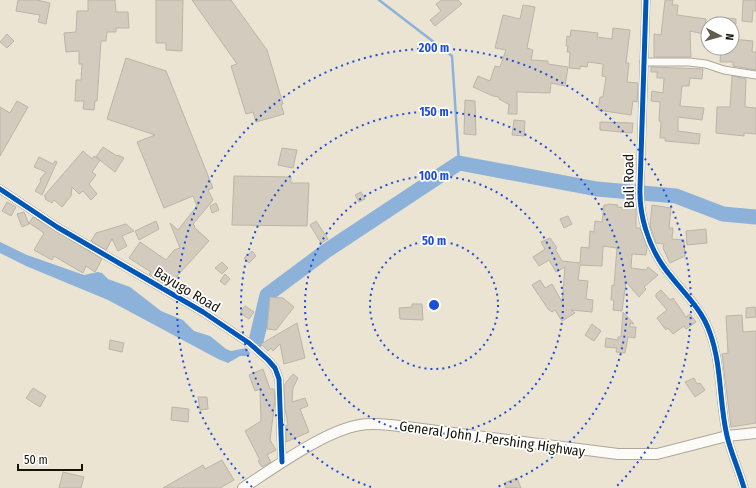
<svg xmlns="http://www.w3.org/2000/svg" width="756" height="488" font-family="'Fira Sans Condensed',sans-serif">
	<rect width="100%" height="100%" fill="#ece4d2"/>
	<path fill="#8db2da" d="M0,242L27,255L84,275L98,272L102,273L108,279L130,287L161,311L183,320L194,331L210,336L226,349L231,351L246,348L250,353L249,356H240L228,363L218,359L108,300L26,266L0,253Z"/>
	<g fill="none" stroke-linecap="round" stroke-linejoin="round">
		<path stroke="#8db2da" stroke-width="2.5" d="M379,0L452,56L459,163"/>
		<path stroke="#8db2da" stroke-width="15" d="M256,341L267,295L326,251L459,163L597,189L676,196L723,214L756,217"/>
	</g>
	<g fill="#d3ccbe" stroke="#bbb5a7">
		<path d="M18,0H37L50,3L46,24L38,22L40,15L16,11Z"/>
		<path d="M88,0H115L116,12H128L129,28H116V32H107L106,41H101L97,101H95L94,110L83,109L84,101H75L76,80H81L82,64H79V51L66,52L64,33L76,32L77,11H88Z"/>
		<path d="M156,0H183L182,51L166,50V43H156Z"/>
		<path d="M192,0H231L267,50L283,104H281L284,114L256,122L253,112L246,114L231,66L237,64Z"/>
		<path d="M442,0H458L462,4L435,26L430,20L441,11L436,4Z"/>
		<path d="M665,0H673L672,5H678L677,15L706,19L704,34L690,31L691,57H654V34L661,35Z"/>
		<path d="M743,0H756V11H753L752,22L742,21Z"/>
		<path d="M523,5L535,7L527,48L533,50L531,60L548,61V64L568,67L565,86L551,83L550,93L517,92V114H508L509,104L510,105L499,99V97L493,96L473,87L478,76L490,81L495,66L500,67L506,50L495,48L503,15L520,19Z"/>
		<path d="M716,17L736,19V24H715Z"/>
		<path d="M613,28L630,30L626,63H629L627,82L638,83L637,102L633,101L631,115L598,110L600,97H603L606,77L602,76L603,64L588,62L587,67L580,66V69L569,68L570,52H567L568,46H566L567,36L570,37L571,30L598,33L597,37L612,39Z"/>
		<path d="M7,34L14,41L7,48L0,42Z"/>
		<path d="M732,39L753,41L752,52H756V70L733,66V62H720L721,49H732Z"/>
		<path d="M126,58L166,71L213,188L208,190L213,200L193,224L195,226L194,227L209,241L168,286L152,276L149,274L151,272L129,258L140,242L166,260L174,250L180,248L170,223L178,230L197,206L193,196L164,208L137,142L155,135L107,119Z"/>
		<path d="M651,67L703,69L702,79L690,78L689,86H682L680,106L704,108L702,120L678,117V131L700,134L699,144L665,141V138H660L661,122L659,121L660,102L651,101L652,91L663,93L664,78H657V72H651Z"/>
		<path d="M732,76L746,79L745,107L756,108V134L744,133V136L716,133L717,107H730Z"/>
		<path d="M465,100L475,101L476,135L464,134Z"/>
		<path d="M17,101L28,107L0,156V107L10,113Z"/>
		<path d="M514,120L525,121L524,136L512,135Z"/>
		<path d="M600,122L633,123L632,133L600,130Z"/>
		<path d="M103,147L117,156L118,155L124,158L115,172L96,157Z"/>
		<path d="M282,148L297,150L293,168L278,165Z"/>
		<path d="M83,151L92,159L94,156L100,160L92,172L96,175L89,184L97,194L91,200L83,191L79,194L72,187L71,196L62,207L54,200L52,203L45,199L46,197L44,196Z"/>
		<path d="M39,157L53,164L55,161L57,162L42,195L35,191L41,181L40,179L46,172L34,167Z"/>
		<path d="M234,176L291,177V183H309L307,226L232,225Z"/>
		<path d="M361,192L365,199L359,202L355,195Z"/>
		<path d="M7,202L16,207L11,216L2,211Z"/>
		<path d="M216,203L219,210L212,213L210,206Z"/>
		<path d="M608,204L618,205L617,207L636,209V228H640L647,247L646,255L632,254L631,268L646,270L648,267L658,275L644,287L646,289L639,297L626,282L622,311L613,310L614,300H611L612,285L614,286L617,248L603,246L602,266L580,265L578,280L588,281L586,299L593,300L592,312L571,310L575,313L562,321L555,310L552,312L548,309L532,285L540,280L545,288L552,284L562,302L565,267L556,272L549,260L539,266L533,257L545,249L541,242L550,238L557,248L555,249L562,261L580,263L581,247L589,248L590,231L594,232L595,221L602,222L604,205H607Z"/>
		<path d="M652,205L671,208L669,228H673L672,239L684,240L685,256L670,263L663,248L664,244L656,243L650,226Z"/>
		<path d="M24,212L29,224L22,227L17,214Z"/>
		<path d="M568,216L572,224L564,228L560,219Z"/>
		<path d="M33,217L102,259L95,272L86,266L83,273L54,256L52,260L34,250L44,233L29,223Z"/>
		<path d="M156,221L159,229L139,240L135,231Z"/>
		<path d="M316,221L328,239L321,243L310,225Z"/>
		<path d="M126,224L134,231L122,236L127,246L118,251L112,239L106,250L91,241L96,233Z"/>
		<path d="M706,229L707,243L687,245L686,231Z"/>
		<path d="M252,251L256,256L249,263L244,258Z"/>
		<path d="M222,262L228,268L222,274L215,268Z"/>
		<path d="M225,274L230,279L225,285L220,281Z"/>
		<path d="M661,290L670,300L673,298L686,317L690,314L696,322L686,329L684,326L673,334L668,328L666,330L657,318L667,310L656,297V294Z"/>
		<path d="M270,297L283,298L294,307L276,330L267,329Z"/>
		<path d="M412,304H422L423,320L400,319L399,308L412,307Z"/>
		<path d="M245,306L254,312L249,319L240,313Z"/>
		<path d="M755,307L756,317L746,318V308Z"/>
		<path d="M623,312L634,324L630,323V327H636L635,338L628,337L625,353L616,352L617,348L605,347L606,338L618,340V337H621Z"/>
		<path d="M742,315L743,332L756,331V423L731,427L722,354L728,353L726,316Z"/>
		<path d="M297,323L305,358L284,364L280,344L273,351L271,348L268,351L261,344Z"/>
		<path d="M592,324L601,331L594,341L585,335Z"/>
		<path d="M110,340L124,343L122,352L109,349Z"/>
		<path d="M263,369L270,389H274L275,401L270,440L276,450L267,455L271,462L262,467L258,461L260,460L245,431L261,421L260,389L255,391L249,375Z"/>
		<path d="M293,374L298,378L293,388L292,402L305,398L308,406L300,409L309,432L286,442V426L288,425L285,408L284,385Z"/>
		<path d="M694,378L697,384L700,383L705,390L695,397L685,382Z"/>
		<path d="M33,388L46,396L40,407L26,398Z"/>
		<path d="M198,397H207L208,409L200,410Z"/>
		<path d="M172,407L189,409L188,422L171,420Z"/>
		<path d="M222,460L234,480L220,488H163L203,465L205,469Z"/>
		<path d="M63,472L84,477L81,488H59Z"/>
		<path d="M517,478L521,488H506L504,483Z"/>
	</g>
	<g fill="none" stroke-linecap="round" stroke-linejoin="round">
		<defs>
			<g id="street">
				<path d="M646,0L640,188C639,215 648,244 663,266C679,289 701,306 710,333C722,366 719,402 727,436C731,453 739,470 744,488"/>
				<path d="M644,62H689L706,64L724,70L756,75"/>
				<path d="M0,189L57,227L203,312L249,343L268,360L275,368L279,379L282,462"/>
			</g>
			<path id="secondary" d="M243,488C272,469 326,430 360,425C370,423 380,424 391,425L618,454H657L727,436L756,433"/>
		</defs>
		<use href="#street" stroke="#ada799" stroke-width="9"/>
		<use href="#secondary" stroke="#ada799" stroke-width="12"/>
		<use href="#street" stroke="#fcfbf8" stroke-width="7"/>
		<use href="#secondary" stroke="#fcfbf8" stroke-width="10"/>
		<defs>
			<g id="cycleway">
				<path d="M646,0L640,188C639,215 648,244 663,266C679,289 701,306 710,333C722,366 719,402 727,436C731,453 739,470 744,488"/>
				<path d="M0,189L57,227L203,312L249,343L268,360L275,368L279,379L282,462"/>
			</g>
		</defs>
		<use href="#cycleway" stroke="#fff" stroke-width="8"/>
		<use href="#cycleway" stroke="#0057b8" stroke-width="5"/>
	</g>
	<g fill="none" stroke="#1d4ed8" stroke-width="2" stroke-dasharray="2 4">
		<circle cx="434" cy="305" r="64"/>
		<circle cx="434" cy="305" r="129"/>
		<path d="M371 487A193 193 0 1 1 497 487"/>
		<path d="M252 487A257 257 0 1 1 616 487"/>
	</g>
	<g text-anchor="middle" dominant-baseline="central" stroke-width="3.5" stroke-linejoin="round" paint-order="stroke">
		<g font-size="14" fill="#181308" stroke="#fff">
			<text transform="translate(629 181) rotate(-91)">Buli Road</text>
			<text transform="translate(187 290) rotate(31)">Bayugo Road</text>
			<text transform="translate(492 439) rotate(8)">General John J. Pershing Highway</text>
		</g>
	</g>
	<circle cx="434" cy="305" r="6" fill="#1d4ed8" stroke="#fff" stroke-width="2"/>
	<g font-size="12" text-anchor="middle" font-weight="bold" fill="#1d4ed8" stroke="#fff" stroke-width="3.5" stroke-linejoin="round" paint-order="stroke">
		<text x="434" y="52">200 m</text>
		<text x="434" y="116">150 m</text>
		<text x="434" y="180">100 m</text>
		<text x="434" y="245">50 m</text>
	</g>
	<g transform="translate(720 36) rotate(96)"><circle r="19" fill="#ffffff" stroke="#a3a19c"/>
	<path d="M0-3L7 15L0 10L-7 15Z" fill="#625c4f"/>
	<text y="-6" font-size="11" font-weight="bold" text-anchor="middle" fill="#181308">N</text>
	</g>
	<path d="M18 464v6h64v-6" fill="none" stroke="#181308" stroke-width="2"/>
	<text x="24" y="464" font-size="12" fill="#181308" stroke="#ffffff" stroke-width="3" paint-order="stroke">50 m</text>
</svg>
